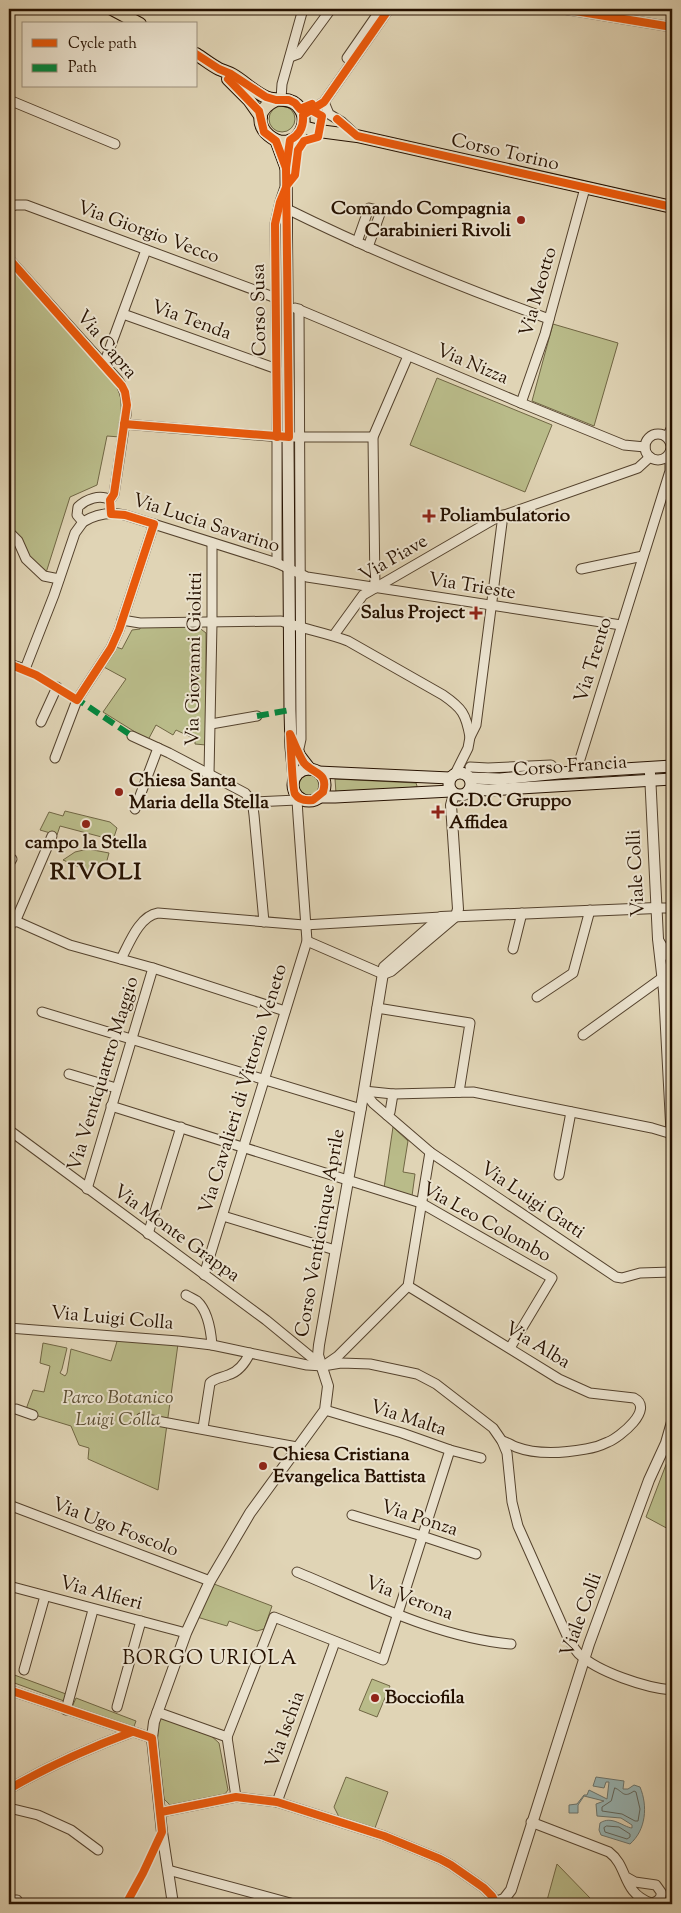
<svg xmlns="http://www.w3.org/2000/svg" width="681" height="1913" font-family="'Sorts Mill Goudy',serif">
	<rect width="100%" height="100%" fill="#e0d4b5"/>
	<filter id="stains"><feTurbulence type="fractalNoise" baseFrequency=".004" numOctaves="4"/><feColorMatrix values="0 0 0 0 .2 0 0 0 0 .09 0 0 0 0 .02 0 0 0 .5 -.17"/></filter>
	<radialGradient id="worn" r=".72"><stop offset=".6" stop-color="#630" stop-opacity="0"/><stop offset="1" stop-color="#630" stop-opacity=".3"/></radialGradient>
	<g fill="#b9bb89" stroke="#706644">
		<circle cx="282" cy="119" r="13"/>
		<path d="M9,261L116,381L124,396L120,437L107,436L97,485L70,497L45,576L9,531Z"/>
		<path d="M553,324L618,343L594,426L532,401Z"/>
		<path d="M437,378L552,425L525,492L410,445Z"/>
		<path d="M140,623H193L206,633V745L195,744V739L176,730L173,735L156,725L148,740L103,712L126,679L102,666L113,646L122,649L132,630L140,629Z"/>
		<circle cx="309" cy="785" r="10"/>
		<path d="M335,779L416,783L417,786V787L336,793Z"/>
		<path d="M65,811L110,822L117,828L113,840L60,826L57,835L40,830L49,812L63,816Z"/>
		<path d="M88,849L109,853L106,864L93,868L91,872L63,860L75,852Z"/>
		<path d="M393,1127L408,1141L403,1172L415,1174L412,1196L384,1188Z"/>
		<path d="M118,1338L178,1344L158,1490L88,1459L89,1448L79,1445L71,1426L25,1412L33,1390L44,1392L50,1366L40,1363L43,1343L67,1348L62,1369L60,1373L65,1376L67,1373L71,1349L111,1361Z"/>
		<path d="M672,1449V1531L646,1517Z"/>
		<path d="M214,1584L272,1606L264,1629L257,1631L229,1621L227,1626L197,1617Z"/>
		<path d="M9,1673L66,1694L64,1701L9,1681Z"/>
		<path d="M372,1679L390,1686L377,1717L359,1710Z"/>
		<path d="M76,1698L136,1721L133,1729L72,1707Z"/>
		<path d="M159,1716L208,1733L219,1743L228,1790L225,1794L170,1805L164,1799L154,1732Z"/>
		<path d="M346,1777L388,1792L375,1828L339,1817L334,1807Z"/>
		<path d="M557,1864L590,1898L593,1904H514H546Z"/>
	</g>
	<path fill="#97b6b7" stroke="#6a746e" d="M596,1777L624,1781L623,1789H628L634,1785L640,1787C648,1806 646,1830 630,1844L601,1835L599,1830L600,1823C612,1815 623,1827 632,1828V1825L621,1818L597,1816L596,1804L604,1801L584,1796L578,1805V1813H569V1805L577,1804L584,1795H587L589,1790L607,1799L609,1782H606L604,1788L593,1786Z"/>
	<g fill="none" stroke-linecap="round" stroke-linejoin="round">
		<g stroke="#5e645c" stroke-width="1">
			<path d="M615,1788C623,1791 623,1799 634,1791L636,1792L640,1809L638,1821H635L622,1814L602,1811V1807L611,1801Z"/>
			<path d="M607,1826L619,1827L630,1834V1837L627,1839L605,1832L604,1828Z"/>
		</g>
		<defs>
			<g id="minor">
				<path d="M563,9L672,27"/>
				<path d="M290,57L298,54L331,9"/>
				<path d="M347,58L381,9"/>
				<path d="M281,99L282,84L303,9"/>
				<path d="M9,100L115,144"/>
				<path d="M324,102L329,114L342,122L357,136"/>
				<path d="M303,115L324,102L389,9"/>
				<path d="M9,207L16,205H26L276,298"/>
				<path d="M287,209C372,251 460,287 549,319"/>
				<path d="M357,242L369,208L381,211L368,247"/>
				<path d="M9,259L118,380C126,391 127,401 126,415L114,494L110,500"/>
				<path d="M295,308L521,403L624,445L645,447"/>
				<path d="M123,314L277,369"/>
				<path d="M104,364L146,250"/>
				<path d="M521,403L545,334L585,188"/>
				<path d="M124,424L281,437"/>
				<circle cx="658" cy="447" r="13"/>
				<path d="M294,437H373"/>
				<path d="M667,437L672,427"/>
				<path d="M110,500C100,494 86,499 78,507L77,515L83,522C96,514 111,512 125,515L277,563L307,577L621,625"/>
				<path d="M9,532L18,541L26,559L44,576L59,579"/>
				<path d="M277,563V376L275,224L280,202L284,190"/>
				<path d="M581,569L643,556"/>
				<path d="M375,588L373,437L408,356"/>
				<path d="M122,620L140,623L281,621C303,629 327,633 348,641L443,695C462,708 466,714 470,737"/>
				<path d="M334,635L363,595L496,518L638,468L650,457"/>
				<path d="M9,664L25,669L54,595L75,533L83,522"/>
				<path d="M41,722L57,687"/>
				<path d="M211,724L257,716"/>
				<path d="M132,736L169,753L245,793C252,800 253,806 254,815L264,922"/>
				<path d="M298,753L301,739L299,309"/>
				<path d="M55,758L77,700L111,648L119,630L154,524"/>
				<path d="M470,767L488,768L551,765L559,773"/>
				<path d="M576,772L670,471V462L668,457"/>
				<path d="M209,774L212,623V543"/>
				<path d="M455,774L468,748L470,737L476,725L503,515"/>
				<path d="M253,802L297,800"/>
				<path d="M135,809L158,748"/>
				<path d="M9,864L12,859"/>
				<path d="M656,908H672"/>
				<path d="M9,918L70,945L153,968L285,1011"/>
				<path d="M15,922L52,836"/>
				<path d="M9,930L12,920"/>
				<path d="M658,939L672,962"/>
				<path d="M307,941L383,974"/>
				<path d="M513,949L522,913"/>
				<path d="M121,959C129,944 139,916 158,913L304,925L441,917"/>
				<path d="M537,997L573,973L590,910"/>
				<path d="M377,1008L470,1023L459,1092"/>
				<path d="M42,1012L361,1109"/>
				<path d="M583,1035L662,978"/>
				<path d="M69,1074L116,1088"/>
				<path d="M364,1091L373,1103L430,1152L616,1277L622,1278L640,1273L672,1272"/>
				<path d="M364,1091L393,1094L473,1092L652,1128L672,1134"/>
				<path d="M111,1106L421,1203L552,1278L510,1348"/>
				<path d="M387,1115L390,1112L393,1094"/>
				<path d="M9,1130L266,1320L322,1366"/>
				<path d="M559,1175L571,1112"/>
				<path d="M87,1189L153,968"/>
				<path d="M223,1216L335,1250"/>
				<path d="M148,1234L181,1127"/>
				<path d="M204,1275L307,941L298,816L297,800L298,797"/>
				<path d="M408,1286L559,1379L590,1393L634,1398C655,1409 620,1437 608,1442C602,1445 593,1448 586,1449C564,1453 537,1455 516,1447C511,1445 507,1442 502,1441"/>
				<path d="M186,1295C189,1297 194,1299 197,1301C208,1311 211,1332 212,1345"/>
				<path d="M9,1328L178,1341L212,1345L307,1365L323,1366L341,1363L370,1364L417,1374L436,1384L493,1428L502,1441L507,1453L512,1502L518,1526L568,1638C571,1643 574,1649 579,1654C598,1672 646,1688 672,1690"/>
				<path d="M325,1365L338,1356L408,1286L430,1152"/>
				<path d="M16,1409L33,1415"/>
				<path d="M325,1410L402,1433L450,1450L481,1458"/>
				<path d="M141,1418L297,1447"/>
				<path d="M203,1428L210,1383C215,1378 221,1378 228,1375C239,1372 245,1363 250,1353"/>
				<path d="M9,1505L210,1581"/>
				<path d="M352,1515L422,1536L476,1554"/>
				<path d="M297,1572C365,1600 438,1638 511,1644"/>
				<path d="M9,1586L186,1633"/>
				<path d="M24,1670L45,1596"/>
				<path d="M9,1690L152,1738"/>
				<path d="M117,1707L141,1621"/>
				<path d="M66,1710L93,1610"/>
				<path d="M157,1712L227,1737"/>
				<path d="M227,1737L274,1617L383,1660L450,1450"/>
				<path d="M227,1737L236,1797"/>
				<path d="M9,1789C49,1766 89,1748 132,1732"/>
				<path d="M277,1802L335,1642"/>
				<path d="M9,1808L38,1815L71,1830L98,1850"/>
				<path d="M161,1812L236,1797L277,1802L384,1836L440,1859L451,1865L484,1888L492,1896L496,1904"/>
				<path d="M531,1822L609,1852C629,1867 621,1892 651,1903C658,1902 662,1898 661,1892L656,1885L635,1882L626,1877"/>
				<path d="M168,1870L294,1904"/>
				<path d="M9,1900H17"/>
			</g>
			<g id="tertiary">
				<path d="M650,773L658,939L664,991L672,1141"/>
				<path d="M454,794L451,805L458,909L456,916"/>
				<path d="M383,974L391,971L456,916"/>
				<path d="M173,1904L162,1832L152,1738L154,1722L186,1633L210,1581L250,1513L325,1410L328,1386L318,1355L319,1345L363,1096L384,967L441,917L656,908"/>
				<path d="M490,1904L504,1899L511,1890L589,1644L649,1480L666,1443L672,1422"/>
			</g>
			<g id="secondary">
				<path d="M290,140L286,168L290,710L291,747L294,778"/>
				<path d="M276,141L286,168"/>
				<path d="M294,743L300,756L310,769"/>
				<circle cx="309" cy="785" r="16"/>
				<path d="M318,772L450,778"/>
				<circle cx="460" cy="784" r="11"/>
				<path d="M470,778L500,779L559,773L672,766"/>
				<path d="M470,789L489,790L672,779"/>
				<path d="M319,797H335L451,791"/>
			</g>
			<g id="primary">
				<path d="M112,9L140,24"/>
				<path d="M196,54C204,59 211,65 219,69C223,71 228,72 233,75C245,82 255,93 268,98C278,101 288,97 297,105C302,110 305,118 303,126C291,166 233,120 276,100"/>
				<path d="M228,79L249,100L261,117"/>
				<path d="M303,127L319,131L357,136L672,207"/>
			</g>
		</defs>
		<use href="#minor" stroke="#54422d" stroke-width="11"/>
		<use href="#tertiary" stroke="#54422d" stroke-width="12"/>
		<use href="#secondary" stroke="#261100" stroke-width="13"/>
		<use href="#primary" stroke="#261100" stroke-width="14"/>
		<use href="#minor" stroke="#ebe3cf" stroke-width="9"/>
		<use href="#tertiary" stroke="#ebe3cf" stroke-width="10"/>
		<use href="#secondary" stroke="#ebe3cf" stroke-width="11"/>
		<use href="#primary" stroke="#e0d4b5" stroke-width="12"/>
		<g stroke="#00873e" stroke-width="6" stroke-dasharray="12 6" stroke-linecap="butt">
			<path d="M74,697L132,736"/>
			<path d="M257,716L290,710"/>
		</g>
		<defs>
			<g id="cycleway">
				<path d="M563,9L672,27"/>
				<path d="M196,54L219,69L231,74L266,97L276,100H289L295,103L300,109L312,104"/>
				<path d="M228,79L259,111L264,132L276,141L286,168"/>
				<path d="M337,119L357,136L672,207"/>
				<path d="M9,259L122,386L125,392L127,405L114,494L110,500L111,514L125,515L154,524L119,630L111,648L77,700L36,675L9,664"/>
				<path d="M124,424L289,437L286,168L290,140C300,135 304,127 303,115L324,102L389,9"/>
				<path d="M277,437L275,224L280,202L287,185L295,175L298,150L304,141L318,137L322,116L307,108"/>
				<path d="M290,734C295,744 298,754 304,763C313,774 329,772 323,792L313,800C306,801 299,800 295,794C292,789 291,743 290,734Z"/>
				<path d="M9,1690L152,1738L162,1832L143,1873L126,1904"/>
				<path d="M9,1789C49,1766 89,1748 132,1732"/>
				<path d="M161,1812L236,1797L277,1802L384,1836L440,1859L451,1865L484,1888L492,1896L496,1904"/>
			</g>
		</defs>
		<use href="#cycleway" stroke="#ebe3cf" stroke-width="11"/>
		<use href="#cycleway" stroke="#e8590c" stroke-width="8"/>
	</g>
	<g fill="#8f2418" stroke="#ebe3cf" stroke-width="2">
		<circle cx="521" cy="220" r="5"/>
		<path d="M426.5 508.5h5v5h5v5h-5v5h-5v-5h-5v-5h5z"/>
		<path d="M473.5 605.5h5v5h5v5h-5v5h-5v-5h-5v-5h5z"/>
		<circle cx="119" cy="792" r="5"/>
		<path d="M435.5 804.5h5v5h5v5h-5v5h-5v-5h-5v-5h5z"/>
		<circle cx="86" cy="824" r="5"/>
		<circle cx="263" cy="1466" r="5"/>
		<circle cx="375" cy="1698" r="5"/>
	</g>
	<g text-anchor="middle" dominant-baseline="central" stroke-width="4" stroke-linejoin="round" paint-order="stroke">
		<g font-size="19" fill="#261100" stroke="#ebe3cf">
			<text transform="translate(505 153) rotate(13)">Corso Torino</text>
			<text transform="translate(148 233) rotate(20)">Via Giorgio Vecco</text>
			<text transform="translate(539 292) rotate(-74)">Via Meotto</text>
			<text transform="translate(260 310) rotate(-91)">Corso Susa</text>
			<text transform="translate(191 321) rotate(20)">Via Tenda</text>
			<text transform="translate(106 345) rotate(50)">Via Capra</text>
			<text transform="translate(472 365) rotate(23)">Via Nizza</text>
			<text transform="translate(206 524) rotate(18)">Via Lucia Savarino</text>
			<text transform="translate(394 559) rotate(-30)">Via Piave</text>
			<text transform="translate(472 587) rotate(9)">Via Trieste</text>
			<text transform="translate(195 659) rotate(-89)">Via Giovanni Giolitti</text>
			<text transform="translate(594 660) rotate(-73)">Via Trento</text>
			<text transform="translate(570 767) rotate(-4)">Corso Francia</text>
			<text transform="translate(637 873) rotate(-93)">Viale Colli</text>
			<text transform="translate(104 1074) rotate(-73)">Via Ventiquattro Maggio</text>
			<text transform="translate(244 1089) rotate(-73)">Via Cavalieri di Vittorio Veneto</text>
			<text transform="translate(532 1201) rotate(34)">Via Luigi Gatti</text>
			<text transform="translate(486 1223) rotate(29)">Via Leo Colombo</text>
			<text transform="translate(321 1233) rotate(-80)">Corso Venticinque Aprile</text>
			<text transform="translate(176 1234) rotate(36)">Via Monte Grappa</text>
			<text transform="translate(112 1319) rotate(5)">Via Luigi Colla</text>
			<text transform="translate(537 1346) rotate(31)">Via Alba</text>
			<text transform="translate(408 1419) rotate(18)">Via Malta</text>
			<text transform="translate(419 1519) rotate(18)">Via Ponza</text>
			<text transform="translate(115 1528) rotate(21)">Via Ugo Foscolo</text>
			<text transform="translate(101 1594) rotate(15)">Via Alfieri</text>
			<text transform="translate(409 1599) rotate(21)">Via Verona</text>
			<text transform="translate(582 1615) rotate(-70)">Viale Colli</text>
			<text transform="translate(286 1730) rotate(-70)">Via Ischia</text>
		</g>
		<g font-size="19" font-weight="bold" fill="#261100" stroke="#ebe3cf" text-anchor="start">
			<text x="511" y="209" text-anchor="end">Comando Compagnia<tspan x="511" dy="22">Carabinieri Rivoli</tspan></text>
			<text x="440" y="516">Poliambulatorio</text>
			<text x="465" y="613" text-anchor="end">Salus Project</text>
			<text x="129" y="781">Chiesa Santa<tspan x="129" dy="22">Maria della Stella</tspan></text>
			<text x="449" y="801">C.D.C Gruppo<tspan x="449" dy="22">Affidea</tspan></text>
			<text x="86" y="843" text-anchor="middle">campo la Stella</text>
			<text x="273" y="1455">Chiesa Cristiana<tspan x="273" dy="22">Evangelica Battista</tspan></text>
			<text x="385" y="1698">Bocciofila</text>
		</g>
		<g font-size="19" font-style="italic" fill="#594c30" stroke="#ebe3cf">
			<text x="118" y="1398">Parco Botanico<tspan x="118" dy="22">Luigi Colla</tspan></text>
		</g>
		<g font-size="20" letter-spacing="1" fill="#261100" stroke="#ebe3cf">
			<text x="210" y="1659">BORGO URIOLA</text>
		</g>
		<g font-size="24" font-weight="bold" letter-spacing="1" fill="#261100" stroke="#ebe3cf">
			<text x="96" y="873">RIVOLI</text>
		</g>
	</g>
	<rect width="681" height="1913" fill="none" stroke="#e0d4b5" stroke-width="30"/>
	<rect x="10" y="10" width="661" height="1893" fill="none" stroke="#261100" stroke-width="2.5"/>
	<rect x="15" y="15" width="651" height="1883" fill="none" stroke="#261100"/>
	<rect x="22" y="22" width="175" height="65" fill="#ebe3cf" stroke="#9c8f7c"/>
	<rect x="32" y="39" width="25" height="8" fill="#e8590c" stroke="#9c8f7c"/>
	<text x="68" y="48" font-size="15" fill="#261100">Cycle path</text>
	<rect x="32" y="64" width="25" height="8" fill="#00873e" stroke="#9c8f7c"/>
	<text x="68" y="72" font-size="15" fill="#261100">Path</text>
	<rect width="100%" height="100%" filter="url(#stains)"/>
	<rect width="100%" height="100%" fill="url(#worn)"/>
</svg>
